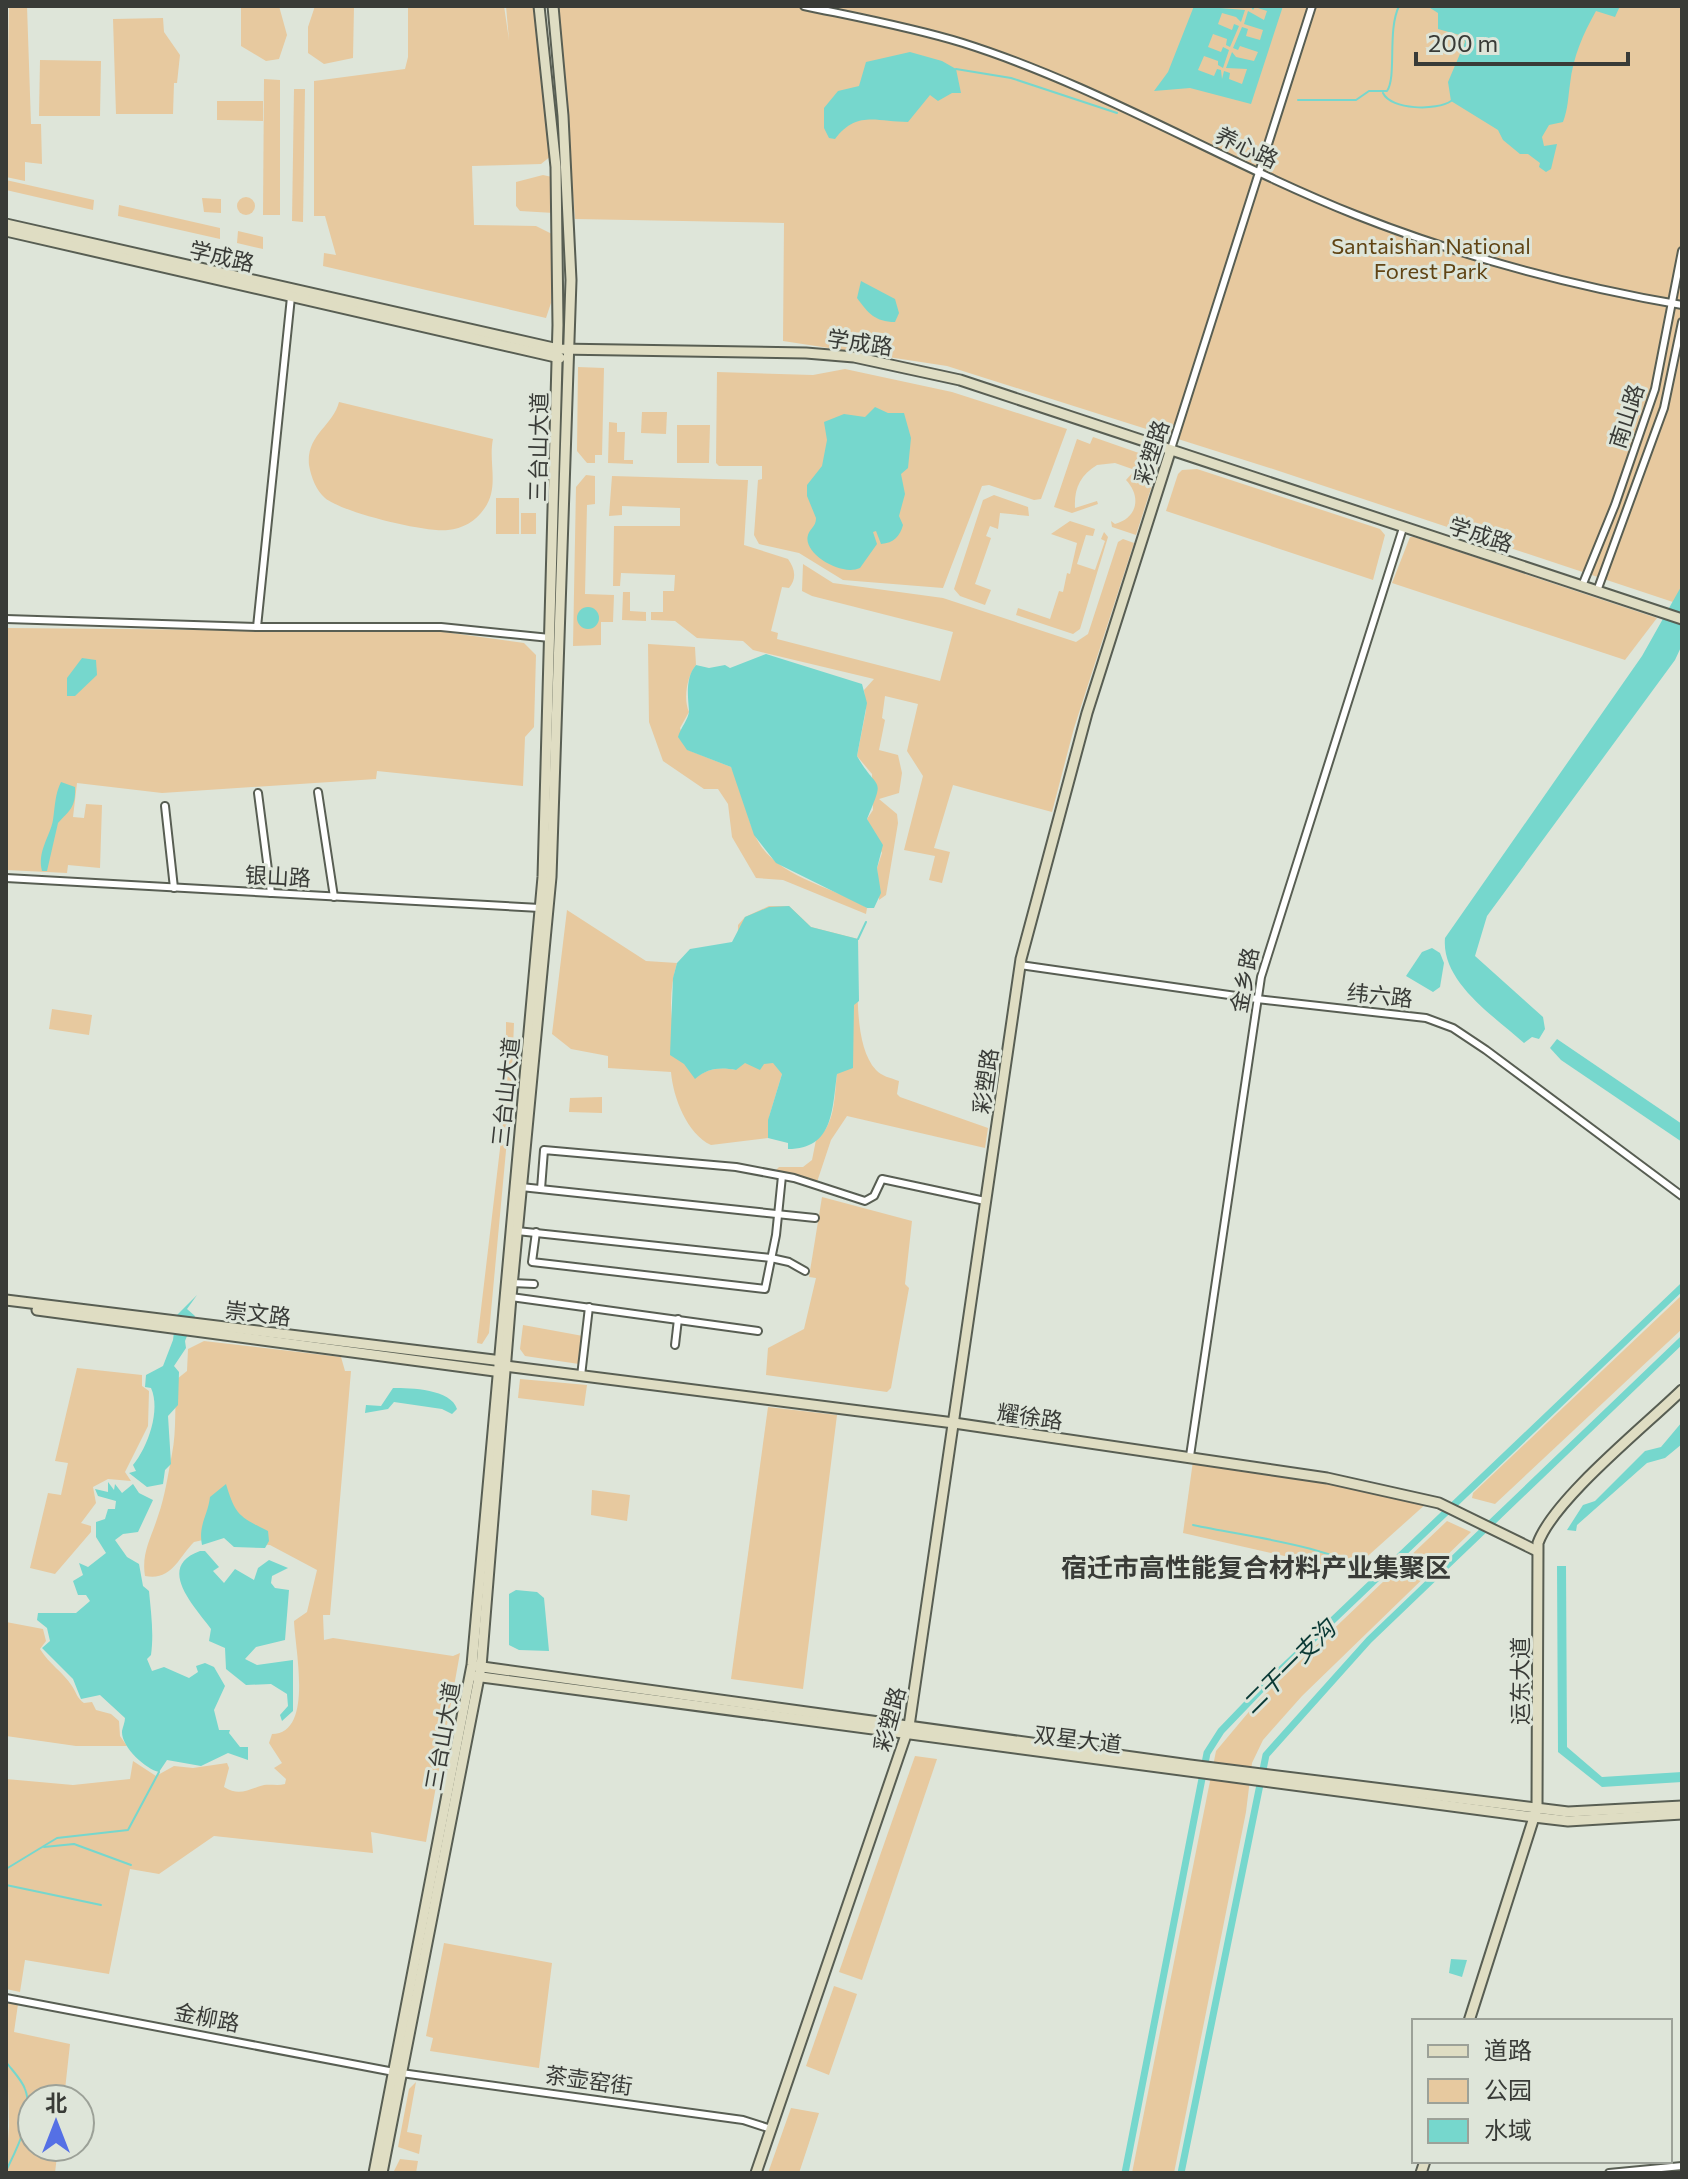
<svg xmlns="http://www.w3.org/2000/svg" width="1688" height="2179" font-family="Commissioner,'Noto Sans SC',sans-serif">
	<rect width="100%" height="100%" fill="#dee5d9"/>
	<g fill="#e7c99f">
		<path d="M9,6H27L31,124H41L42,164L25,162V181L6,177Z"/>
		<path d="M241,6H279L287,35L279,59L266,61L241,46Z"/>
		<path d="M315,6H354L353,58L324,64L308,53V27Z"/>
		<path d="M408,6H504L509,40L506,6H536L551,156L541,164L472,166L474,225L536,226L552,234L551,303L546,318L323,266L324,253L336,255L325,216H314V81L405,69L408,57Z"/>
		<path d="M557,6H1682V605L1273,469L947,366L783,341L784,223L575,219Z"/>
		<path d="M163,18L164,32L180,55L177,83H174L173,114H116L113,19Z"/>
		<path d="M40,60L101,61L100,116H39Z"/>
		<path d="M264,79L280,80V215H263Z"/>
		<path d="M294,89H305L303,222L292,221Z"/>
		<path d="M217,101H263V121L217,120Z"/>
		<path d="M543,175L552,177L554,213L520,211L516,206V182Z"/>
		<path d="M6,180L94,200L93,210L6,190Z"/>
		<circle cx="246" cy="206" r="9"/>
		<path d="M202,198L221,199V213L204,212Z"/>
		<path d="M119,205L220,228V239L118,216Z"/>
		<path d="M238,231L263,237V249L237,243Z"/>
		<path d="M578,367L604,368L602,455H595V463H587L577,451Z"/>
		<path d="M845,369L952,392L1067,429L1041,499L1034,500L989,485L982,486L943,588L843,580L799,553L759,544L754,535L758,480L762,479V466H719L716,463L717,372L813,375Z"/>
		<path d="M339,402L493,439C488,463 500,487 484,509C476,521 462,529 448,530C426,533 341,512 325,498C316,490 311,477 309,465C306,435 333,426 339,402Z"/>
		<path d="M642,412H667L666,434L641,433Z"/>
		<path d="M609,422L617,423V432H625L624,460H633V464L608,463Z"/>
		<path d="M677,425H710L709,463H677Z"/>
		<path d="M1093,437L1156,459L1157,470L1136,535L1112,527L1111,521L1115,524C1137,518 1142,497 1126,480L1135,470L1115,463L1097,465C1080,475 1074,489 1075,508L1097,501L1098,504L1072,513L1054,507L1077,439L1090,444Z"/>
		<path d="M1197,469L1380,529L1385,535L1373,580L1166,511L1178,474L1182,470Z"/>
		<path d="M586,475L595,476V504L587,505L585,594L614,595L613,622H601V645L573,646L576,487Z"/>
		<path d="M612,476L748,480L744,545L788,559C795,569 797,578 789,588L782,587L771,631L778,633L777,639L940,681L953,632L812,596L802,591L803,564L833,583L943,598L1076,642L1088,634L1118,542L1123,539L1134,543L1074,728L1052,812L953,785L934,848L950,852L942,883L929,880L935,856L904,850L923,776L907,751L918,704L885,696L882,718L885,720L879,750L898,755L902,773L899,793L879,799L897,814L898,823L886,895L879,900L877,868L882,853L867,819L873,810L872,774L857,756L866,710L864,690L874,679L753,650L743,641L697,638L675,621L651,620V612H663V591H674L675,575L621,573L620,586H613L614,526H680V508L622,506V515L609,516Z"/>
		<path d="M994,495L1028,507L1029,516L1000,513L998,529L990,526L986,536L991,538L975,584L991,590L985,605L960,596L954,589L983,500Z"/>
		<rect x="496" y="498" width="23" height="36"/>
		<rect x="521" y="513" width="15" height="21"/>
		<path d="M1070,521L1095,529L1093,536L1086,535L1077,564L1095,570L1105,541L1101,539L1104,532L1108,537L1080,629L1073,634L1016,615L1018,608L1050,619L1059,591L1063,592L1067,573L1070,574L1077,543L1051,534Z"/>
		<path d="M1410,537H1414L1657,618L1625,660L1392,583Z"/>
		<path d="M623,592H630V611L646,612V621L622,620Z"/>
		<path d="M6,628L444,632L524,643L536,655L534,727L525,737L523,786L377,771L376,779L162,793L77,783L73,817L84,818L86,804L102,805L100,868L68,865L67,873L6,870Z"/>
		<path d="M648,644L695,647L696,665C687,676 683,699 689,712L680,728L688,750L731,767C742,788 745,811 754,833C771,877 831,885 867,908L866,914L783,880L756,878L732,837L728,804L718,789H704L663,761L649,722Z"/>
		<path d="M769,906H789L811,927L858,939C859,973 851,1043 876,1070C881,1076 891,1078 899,1081L897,1094L900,1097L988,1128L985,1148L847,1116L831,1140L817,1182L773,1173L779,1167H803L812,1160L816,1140C836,1124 834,1097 837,1074H782L769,1117L768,1138L711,1145C687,1134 673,1097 671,1072L608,1068V1056L571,1049L552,1034L567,910L646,961L677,963C665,1003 671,1044 695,1078C708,1069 719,1066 736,1070L738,925L745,917Z"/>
		<path d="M52,1009L92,1015L89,1035L49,1029Z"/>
		<path d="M506,1022L514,1023L511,1097L489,1333L482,1344L477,1343L506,1098Z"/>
		<path d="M602,1097V1113L569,1112L570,1098Z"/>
		<path d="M822,1197L912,1221L905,1284L909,1288L891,1388L887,1392L766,1375L768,1348L804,1329L816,1278L809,1277Z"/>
		<path d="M1682,1295V1329L1495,1504L1472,1498L1473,1493Z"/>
		<path d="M523,1325L583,1336L579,1364L525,1356L520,1349Z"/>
		<path d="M204,1341L341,1357L345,1371H351L330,1615H323L324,1640L333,1638L453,1656L460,1653L426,1842L371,1832L373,1853L214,1836L159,1874L130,1869L109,1974L25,1960L20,1992L6,1989V1779L73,1785L130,1779L133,1761L156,1776L174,1766L193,1768L227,1763L229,1768L224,1787C240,1797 248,1789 264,1785C271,1784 278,1786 285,1784L286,1779L274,1768L282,1763L269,1743L272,1734C314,1734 295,1649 294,1621L307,1612L317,1570L270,1545L235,1542L225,1535L194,1542C178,1558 172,1581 145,1576C141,1553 152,1536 158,1516C165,1497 168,1474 172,1454C177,1429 174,1405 177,1379L187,1371L188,1349Z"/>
		<path d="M77,1368L142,1375V1386L149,1391L148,1426L125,1472L131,1481L108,1479L93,1487L96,1503L81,1523L91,1526V1532L55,1574L30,1568L48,1493L61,1495L68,1463L55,1461Z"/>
		<path d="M520,1379L587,1385L584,1406L518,1398Z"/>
		<path d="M768,1407L837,1415L803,1689L731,1679Z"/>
		<path d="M1193,1461L1333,1482L1427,1503L1351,1571L1183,1533Z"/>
		<path d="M592,1490L630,1495L627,1521L591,1515Z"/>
		<path d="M1447,1521L1471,1532L1302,1696L1263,1740L1252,1763L1246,1812L1174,2173H1132L1216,1751L1258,1701Z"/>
		<path d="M6,1622L43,1629L46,1641L40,1649C49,1664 63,1672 72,1686C77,1694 77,1698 84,1703L92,1702L96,1710L111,1714L119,1721L120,1736L127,1746H76L6,1736Z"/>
		<path d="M915,1756L937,1759L862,1980L839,1972Z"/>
		<path d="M444,1943L552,1963L539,2068L430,2051L433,2038L426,2036Z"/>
		<path d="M834,1986L857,1994L829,2075L806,2066Z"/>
		<path d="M6,2002L18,2004L14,2032L70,2044L64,2099H32V2147H58L55,2173H6L9,2126Z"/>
		<path d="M416,2082L407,2132L422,2135L419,2154L398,2147L409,2089Z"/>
		<path d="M791,2108L819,2113L799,2173H768Z"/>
		<path d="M400,2159L418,2161L416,2173H393Z"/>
	</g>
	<g fill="#76d7cd">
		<path d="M1194,6L1245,10L1241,22L1236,17L1222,13L1218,24L1232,30L1234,24L1239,26L1230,47L1226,45L1227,39L1213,34L1208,47L1221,52L1223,47L1229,50L1223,68L1218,65V61L1204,56L1198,70L1214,76L1217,69L1221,70L1222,79L1224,71L1230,73L1229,79L1242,84L1247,69L1226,68L1232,52L1236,57L1254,61L1258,52L1240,46L1238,50L1233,48L1242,27L1248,29L1246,36L1260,40L1263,30L1244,24L1248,11L1264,20L1267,11L1255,7L1253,10L1250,6H1283L1251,104L1190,88L1154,91L1168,72Z"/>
		<path d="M1427,6H1620L1615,17L1596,11C1583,34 1573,57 1570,84C1568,98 1568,109 1563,122L1549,125L1542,137L1544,146L1557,144L1551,169L1546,172L1539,167L1540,163L1528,154H1520L1503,140L1498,130L1451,101L1448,82L1465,42L1463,36L1438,29V13Z"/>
		<path d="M910,52L942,61L956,69L961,93H952L938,101L930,95L908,122C877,122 857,110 835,139L829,138L824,128V108L838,91L859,86L866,62Z"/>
		<path d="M861,281L895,299L899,313L895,322C875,322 868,313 857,298Z"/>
		<path d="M875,407L888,413H904L911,438L908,468L901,474L905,494L899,516L903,525C900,536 894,543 881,544L876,531L873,532L877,544L860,568C841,577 802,553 808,535C810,528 816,527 816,518L807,496V485L822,466L827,440L824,422L844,414L865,417Z"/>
		<path d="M1682,585V645L1675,660L1487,916L1475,956L1543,1017L1545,1029L1539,1039L1532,1037L1524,1043C1494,1016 1441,982 1445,938L1642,656Z"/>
		<circle cx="588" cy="618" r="11"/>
		<path d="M766,654L862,684L867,703L857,756C878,793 886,774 867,819L883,845L877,868L881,893L874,908H867L776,863L754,835L731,767L687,750L678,737C680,729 689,718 689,711C688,696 685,678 696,665L709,668L725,665L730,668Z"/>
		<path d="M82,658L96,660L97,675L75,696H67V678Z"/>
		<path d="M61,782L75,787C76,807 70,810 58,823L47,871H42C37,851 50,837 53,820C55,806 55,794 61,782Z"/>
		<path d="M769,907L789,906L811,927L858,939L859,1001L854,1005L853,1068L837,1074C832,1109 834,1149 788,1149V1143L768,1138V1120L782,1074L773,1063L764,1064L760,1070L745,1063L736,1070C720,1067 708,1068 695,1079L684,1064L670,1055L673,978L677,963L690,949L732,942L745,917Z"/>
		<path d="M1432,948L1440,953L1444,963L1440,987L1433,992L1406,976L1422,952Z"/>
		<path d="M1557,1039L1682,1124V1142L1561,1060L1550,1048Z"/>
		<path d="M197,1295L187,1309L195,1316L185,1341L186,1348L174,1366L179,1372L178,1405L168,1416L171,1464L165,1470L163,1484L147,1487L129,1473L136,1471L133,1465C148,1447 161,1410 151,1388L145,1387L146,1375L163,1366L173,1340L176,1316Z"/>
		<path d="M393,1388C411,1388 451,1389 457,1409L452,1414L442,1409L394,1402L388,1409L365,1413L366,1405L381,1406Z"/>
		<path d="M1682,1422V1444L1665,1458L1647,1463L1577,1525L1576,1531L1567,1530L1583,1505L1595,1501L1645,1451L1661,1447Z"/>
		<path d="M108,1482L114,1490L115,1484L122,1493L133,1484L139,1493L153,1500L138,1532L123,1534L115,1540L127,1557L139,1564L143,1586L149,1591C151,1613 154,1633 151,1655L147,1659L152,1671L164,1667L189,1678L198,1672L196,1666L205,1663L214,1667L225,1686L214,1710L219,1730H230L229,1733L240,1747H248V1760L228,1753L201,1766L167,1760L159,1772C146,1769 121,1747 122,1731C123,1726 125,1722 125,1718L100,1695L81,1699L73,1679L42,1648L50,1641L47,1628L37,1620L38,1613H76L90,1601L86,1595H78L73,1581L83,1575L79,1563L88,1567L106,1553L96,1537V1522L105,1519L108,1509H115L116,1501L98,1496L95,1489L108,1492Z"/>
		<path d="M226,1484C235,1513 237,1516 268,1531L269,1541L265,1548L234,1547L224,1538L202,1545C198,1525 208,1515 210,1497Z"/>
		<path d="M200,1551H205L219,1567L213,1571L224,1583L235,1569L254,1580L258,1568L269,1560L288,1568L272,1576L271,1583L275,1588L289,1590L285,1640L256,1647L245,1659L257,1665L293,1660V1711L282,1721L280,1715L288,1706L287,1694L271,1684L246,1685L226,1669L225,1648L209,1641L211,1629C195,1607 155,1567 200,1551Z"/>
		<path d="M1557,1566H1566L1567,1747L1602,1777L1682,1772V1782L1602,1787L1558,1752Z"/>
		<path d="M516,1590L537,1592L544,1598L549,1651L519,1650L509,1645V1594Z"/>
		<path d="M1451,1959L1467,1960L1462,1977L1449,1973Z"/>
	</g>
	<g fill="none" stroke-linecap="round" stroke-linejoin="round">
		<g stroke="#76d7cd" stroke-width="2">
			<path d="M956,69L1011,78L1117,113"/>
			<path d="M1383,93C1391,110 1437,111 1451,101"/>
			<path d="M1298,100H1356L1369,91H1387C1397,76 1387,31 1399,6"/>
			<path d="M858,939L866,922"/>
			<path d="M1193,1525C1254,1538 1324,1544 1379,1576"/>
			<path d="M44,1847L74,1844L131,1865"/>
			<path d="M6,1869L57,1838L128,1830L159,1772"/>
			<path d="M6,1885L101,1905"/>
			<path d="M6,2062C12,2070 22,2080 25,2089C35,2115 17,2148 6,2171"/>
		</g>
		<g stroke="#76d7cd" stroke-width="7">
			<path d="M1125,2173L1207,1753L1221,1731L1268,1682L1682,1287"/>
			<path d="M1181,2173L1266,1755L1369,1640L1682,1340"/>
		</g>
		<defs>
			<g id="street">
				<path d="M804,6C856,17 911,27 963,43C1099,86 1223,162 1356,215C1460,256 1572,286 1682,305"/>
				<path d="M1170,452L1312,6"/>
				<path d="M1582,586L1615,505L1655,389L1682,251"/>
				<path d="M1597,591L1664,408L1682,322"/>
				<path d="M6,619L257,627H441L550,638"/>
				<path d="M257,627L291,297"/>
				<path d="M318,792L334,897"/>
				<path d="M258,793L271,893"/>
				<path d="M165,806L174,888"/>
				<path d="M6,878L540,908"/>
				<path d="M1020,965L1257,999L1426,1018L1453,1028L1486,1050L1682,1196"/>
				<path d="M521,1187L815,1218"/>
				<path d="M541,1189L544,1150L736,1167L794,1178L865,1201L874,1196L882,1179L985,1201"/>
				<path d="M517,1231L771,1258L789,1262L805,1271"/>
				<path d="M536,1232L532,1262L765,1289L776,1235L782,1176"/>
				<path d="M512,1283L534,1284"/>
				<path d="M511,1297L758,1331"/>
				<path d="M675,1345L678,1319"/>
				<path d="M581,1376L589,1307"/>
				<path d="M1190,1456L1261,977L1403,528"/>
				<path d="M6,1998L394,2072L743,2120L771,2129"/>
				<path d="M1609,2173L1682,2166"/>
			</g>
			<g id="secondary">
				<path d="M6,224L558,349L806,353L854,357L960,380L1682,619"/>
				<path d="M6,231L560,358"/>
				<path d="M6,1300L502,1361"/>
				<path d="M37,1310L502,1372"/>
				<path d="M505,1366L954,1423L1327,1478L1439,1503L1537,1551"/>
				<path d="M475,1666L1190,1765L1568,1812L1682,1806"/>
				<path d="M474,1676L1534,1817L1568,1821L1682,1814"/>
				<path d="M1469,2021L1537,1808L1538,1543C1554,1499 1645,1426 1682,1390"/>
				<path d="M374,2173L472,1665L543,877L558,325L556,167L539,6"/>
				<path d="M382,2173L481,1667L511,1297L551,877L571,280L563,116L553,6"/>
				<path d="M756,2173L909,1726L1021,959L1087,713L1170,452"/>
				<path d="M1421,2173L1425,2161"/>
			</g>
		</defs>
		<use href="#street" stroke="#585e53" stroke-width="10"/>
		<use href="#secondary" stroke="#585e53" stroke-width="13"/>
		<use href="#street" stroke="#fff" stroke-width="6"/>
		<use href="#secondary" stroke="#dfddc3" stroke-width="9"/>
	</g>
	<g text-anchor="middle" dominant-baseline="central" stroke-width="6" stroke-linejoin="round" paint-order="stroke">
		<g font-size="22" fill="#393b37" stroke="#dee5d9">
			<text transform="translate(1247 147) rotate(25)">养心路</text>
			<text transform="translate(222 256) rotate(13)">学成路</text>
			<text transform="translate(860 342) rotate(8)">学成路</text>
			<text transform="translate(1626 416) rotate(-72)">南山路</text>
			<text transform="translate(538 447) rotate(-89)">三台山大道</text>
			<text transform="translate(1151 452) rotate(-72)">彩塑路</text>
			<text transform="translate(1481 534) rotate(18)">学成路</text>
			<text transform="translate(278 876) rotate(3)">银山路</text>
			<text transform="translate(1244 980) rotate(-79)">金乡路</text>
			<text transform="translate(1380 995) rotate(6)">纬六路</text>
			<text transform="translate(985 1081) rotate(-82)">彩塑路</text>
			<text transform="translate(505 1092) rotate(-84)">三台山大道</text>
			<text transform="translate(258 1313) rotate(7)">崇文路</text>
			<text transform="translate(1030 1416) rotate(8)">耀徐路</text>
			<text transform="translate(1519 1681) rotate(-90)">运东大道</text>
			<text transform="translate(889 1719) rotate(-75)">彩塑路</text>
			<text transform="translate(442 1736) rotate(-80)">三台山大道</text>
			<text transform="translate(1078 1739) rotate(7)">双星大道</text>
			<text transform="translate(207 2017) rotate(11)">金柳路</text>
			<text transform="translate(589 2080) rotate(8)">茶壶窑街</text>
		</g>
		<g font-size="22" fill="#604414" stroke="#dee5d9">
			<text x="1431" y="245">Santaishan National<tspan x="1431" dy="25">Forest Park</tspan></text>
		</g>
		<g font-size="24" font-style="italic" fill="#0a3935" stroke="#dee5d9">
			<text transform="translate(1288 1666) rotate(-45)">二干一支沟</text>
		</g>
		<g font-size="26" font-weight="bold" fill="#393b37" stroke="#dee5d9">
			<text x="1256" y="1566">宿迁市高性能复合材料产业集聚区</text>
		</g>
	</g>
	<rect width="1688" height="2179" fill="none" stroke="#393b37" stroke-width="16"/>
	<rect x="1412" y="2019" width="260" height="144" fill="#dee5d9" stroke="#9ca198" stroke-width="2"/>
	<rect x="1428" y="2045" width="40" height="12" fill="#dfddc3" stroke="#9ca198" stroke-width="2"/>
	<text x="1484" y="2059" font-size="24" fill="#393b37">道路</text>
	<rect x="1428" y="2079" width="40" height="24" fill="#e7c99f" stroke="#9ca198" stroke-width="2"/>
	<text x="1484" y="2099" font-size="24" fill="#393b37">公园</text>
	<rect x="1428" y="2119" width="40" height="24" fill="#76d7cd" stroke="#9ca198" stroke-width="2"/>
	<text x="1484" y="2139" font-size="24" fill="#393b37">水域</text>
	<g transform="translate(56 2123)"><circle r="38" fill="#dee5d9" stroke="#9ca198" stroke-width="2"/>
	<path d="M0-6L14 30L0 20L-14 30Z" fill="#5570e5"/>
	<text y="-12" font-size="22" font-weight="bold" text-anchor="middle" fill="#393b37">北</text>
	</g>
	<path d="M1416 52v12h212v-12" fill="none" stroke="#393b37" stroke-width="4"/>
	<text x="1428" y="52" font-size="24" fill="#393b37" stroke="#dee5d9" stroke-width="6" paint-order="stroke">200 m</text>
</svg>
